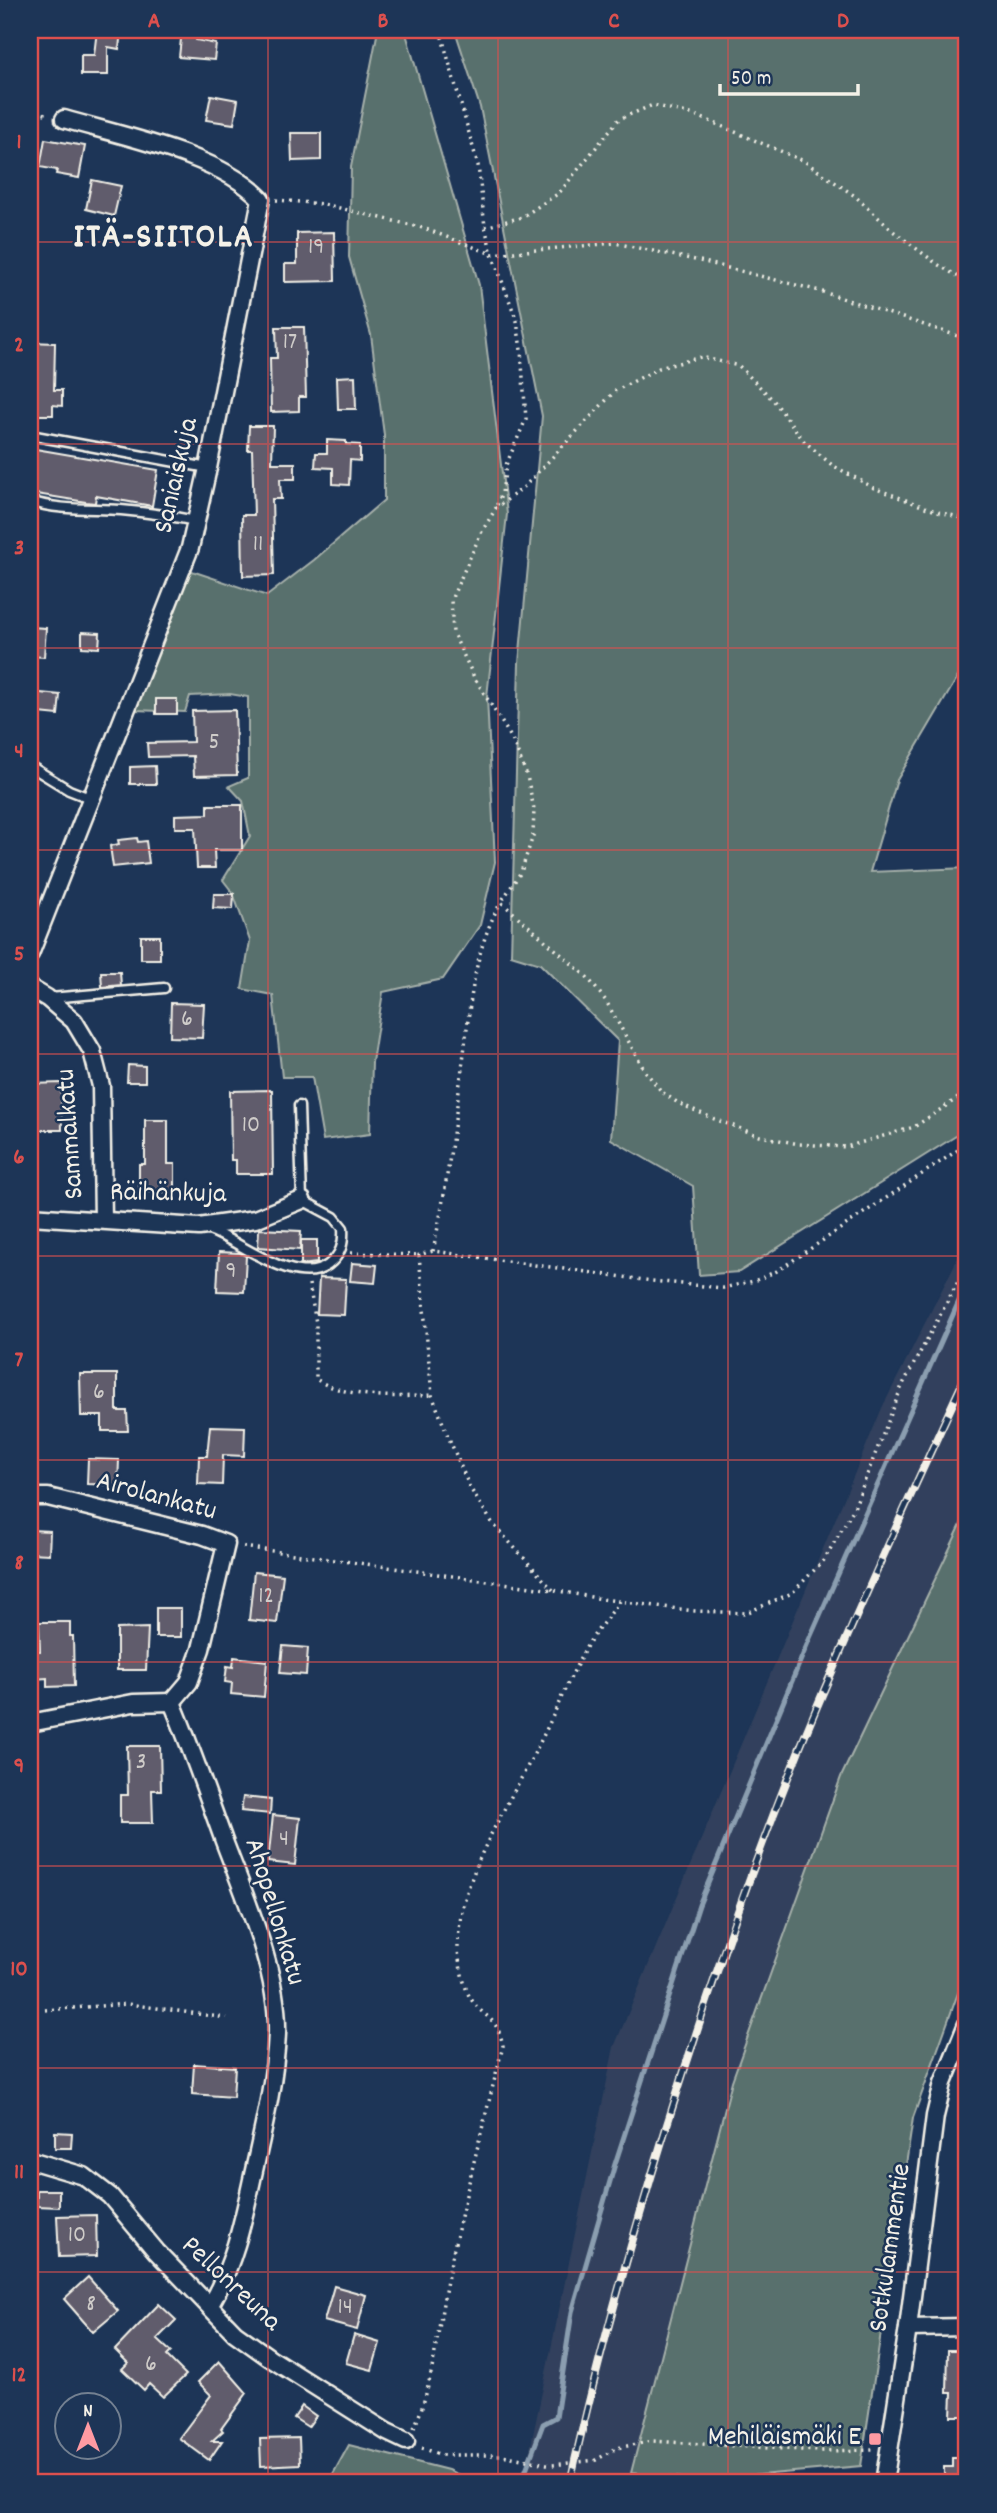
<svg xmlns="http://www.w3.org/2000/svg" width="997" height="2513" viewBox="0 0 997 2513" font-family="Dekko,sans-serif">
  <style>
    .built { fill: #31415d }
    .green { fill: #58706d; stroke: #a6b0aa; stroke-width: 2 }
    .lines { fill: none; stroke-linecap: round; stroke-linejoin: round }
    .stream { stroke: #8b9eb0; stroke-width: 5 }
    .building { fill: #605c6c; stroke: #f4f1e8; stroke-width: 2 }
    .lane-casing { stroke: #f4f1e8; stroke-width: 13 }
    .street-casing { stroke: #f4f1e8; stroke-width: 21 }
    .path { stroke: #f4f1e8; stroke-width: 3.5; stroke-dasharray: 2 5; stroke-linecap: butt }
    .lane { stroke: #1d3557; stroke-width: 8 }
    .street { stroke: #1d3557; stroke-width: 16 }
    .rail-casing { stroke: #f4f1e8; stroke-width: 8 }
    .rail { stroke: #1d3557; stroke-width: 5; stroke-dasharray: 16; stroke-linecap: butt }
    .grid { fill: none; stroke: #dc504e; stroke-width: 2; stroke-opacity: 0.55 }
    .poi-dot { fill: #ff9aa2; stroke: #1d3557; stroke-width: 2.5 }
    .labels { text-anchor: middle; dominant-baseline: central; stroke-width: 5; stroke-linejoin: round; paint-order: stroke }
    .number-label { font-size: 24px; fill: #cfccc9 }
    .street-label { font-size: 28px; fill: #f4f1e8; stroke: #1d3557 }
    .poi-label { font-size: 28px; fill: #f4f1e8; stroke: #1d3557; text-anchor: end }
    .district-label { font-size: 35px; font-weight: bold; letter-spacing: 2px; fill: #f4f1e8; stroke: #1d3557 }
    .neatline { fill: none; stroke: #dc504e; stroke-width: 2.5 }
    .grid-label { font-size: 23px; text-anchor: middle; font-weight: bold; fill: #dc504e }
  </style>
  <rect width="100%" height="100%" fill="#1d3557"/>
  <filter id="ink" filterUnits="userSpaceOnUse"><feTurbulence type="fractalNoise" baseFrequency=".0143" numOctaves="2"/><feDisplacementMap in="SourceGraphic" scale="14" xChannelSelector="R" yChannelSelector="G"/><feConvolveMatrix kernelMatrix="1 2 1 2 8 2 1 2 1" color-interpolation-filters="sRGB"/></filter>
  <g filter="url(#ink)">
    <polygon class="built" points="967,1240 967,1512 841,1777 629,2483 523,2483 614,2047 882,1408"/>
    <g class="green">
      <polygon points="378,30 405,30 479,285 507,514 487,697 495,862 480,925 443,979 383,992 372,1062 370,1134 323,1140 312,1077 282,1077 273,995 242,989 250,941 233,893 223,880 250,836 243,801 229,786 248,778 248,697 230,694 190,696 185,712 136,710 189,570 267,596 314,560 384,500 384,435 371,335 349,257 351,167"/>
      <polygon points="455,30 967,30 967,671 959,675 897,780 870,872 967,868 967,1129 739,1272 699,1275 693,1186 611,1139 618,1041 540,964 511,955 519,663 542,416 480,107"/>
      <polygon points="967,1512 967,1968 913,2118 861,2466 704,2480 631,2473 732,2081 841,1777"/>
      <polygon points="349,2445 448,2470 476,2483 328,2483"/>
    </g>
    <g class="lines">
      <polyline class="stream" points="521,2483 543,2424 556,2417 572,2312 615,2164 699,1905 809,1640 967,1283"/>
    </g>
    <g class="building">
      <polygon points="97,30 121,30 119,49 108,47 108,75 81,75 81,55 94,55"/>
      <polygon points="182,30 197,30 196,40 216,44 214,60 179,57"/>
      <polygon points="211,95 238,100 234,124 206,120"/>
      <polygon points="291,133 321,133 321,160 292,161"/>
      <polygon points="45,139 85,146 79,178 56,174 57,170 40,167"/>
      <polygon points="92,180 121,186 114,216 86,209"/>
      <polygon points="334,232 335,281 285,282 285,264 297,264 297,233"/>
      <polygon points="276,327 304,327 306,397 299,397 299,411 271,412 270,358 277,358"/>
      <polygon points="30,342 55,343 54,390 62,390 62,406 53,405 53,415 30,415"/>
      <polygon points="355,376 356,409 338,409 337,377"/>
      <polygon points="249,426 273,426 272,463 295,463 295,479 280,479 281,499 272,499 274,575 243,576 242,515 254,515 252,450 248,450"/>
      <polygon points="327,440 346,441 346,444 360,445 360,461 350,460 349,485 333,484 333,468 315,467 316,453 327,453"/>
      <polygon points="30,448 158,470 152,506 96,496 95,503 86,502 30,493 33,475 30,475"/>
      <polygon points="30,627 46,628 44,657 30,656"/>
      <polygon points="82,632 100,633 99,648 82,647"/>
      <polygon points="30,692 60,695 58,715 30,712"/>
      <rect x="156" y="699" width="21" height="15"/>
      <polygon points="235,710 237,775 194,776 193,756 148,757 147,743 193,742 192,711"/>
      <polygon points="155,766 156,784 130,784 130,767"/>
      <polygon points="208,805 242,805 242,850 214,850 215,868 197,868 195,828 175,828 175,815 208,814"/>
      <polygon points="137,838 138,842 146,841 149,863 113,867 110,846 119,844 118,840"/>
      <polygon points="214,894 234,894 233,909 213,908"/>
      <rect x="141" y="936" width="19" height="23"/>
      <polygon points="101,972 120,972 121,985 102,987"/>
      <polygon points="171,1003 204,1004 202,1038 170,1037"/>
      <polygon points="128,1065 145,1066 145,1082 127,1082"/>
      <polygon points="61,1083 62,1130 32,1130 32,1084"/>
      <polygon points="272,1090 273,1174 236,1174 236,1160 231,1160 230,1091"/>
      <polygon points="145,1120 168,1120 168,1164 175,1164 175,1192 139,1192 139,1164 145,1164"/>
      <polygon points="259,1229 301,1231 300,1250 258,1247"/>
      <polygon points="301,1240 317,1240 317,1263 301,1265"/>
      <polygon points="219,1252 240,1253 246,1256 244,1292 217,1291"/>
      <polygon points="352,1263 377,1265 375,1283 350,1281"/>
      <polygon points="319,1278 346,1279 344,1315 317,1314"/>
      <polygon points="80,1374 117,1374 117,1411 127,1411 128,1431 102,1431 102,1416 81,1416"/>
      <polygon points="210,1426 245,1427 244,1456 223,1455 222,1485 198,1484 199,1456 207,1456"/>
      <polygon points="88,1459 119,1460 118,1485 87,1484"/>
      <polygon points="30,1530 50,1531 49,1554 30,1553"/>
      <polygon points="254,1572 283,1575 277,1623 249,1620"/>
      <rect x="156" y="1608" width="25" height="29"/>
      <polygon points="39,1622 70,1622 70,1636 73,1636 74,1686 47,1687 47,1678 34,1679 34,1651 40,1651"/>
      <polygon points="148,1628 146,1670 117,1670 117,1629"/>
      <polygon points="283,1646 308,1648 306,1675 280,1673"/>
      <polygon points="234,1657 267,1661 264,1697 231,1694 232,1683 225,1682 227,1666 233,1667"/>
      <polygon points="127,1746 160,1746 161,1790 152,1790 153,1823 120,1823 120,1795 128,1795"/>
      <polygon points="243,1797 271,1800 270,1814 241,1811"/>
      <polygon points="273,1815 300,1818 295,1865 268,1862"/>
      <polygon points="194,2064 235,2067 233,2097 192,2094"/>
      <polygon points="55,2132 72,2133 71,2148 55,2148"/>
      <polygon points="37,2190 59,2190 59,2207 37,2206"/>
      <polygon points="96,2215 97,2256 59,2257 57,2216"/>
      <polygon points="88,2277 118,2311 93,2332 64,2299"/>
      <polygon points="334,2286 366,2295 357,2330 324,2321"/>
      <polygon points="159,2304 176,2320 157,2339 171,2352 167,2356 186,2375 163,2397 149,2384 144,2390 122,2369 128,2363 115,2350"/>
      <polygon points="354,2335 380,2343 372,2370 346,2363"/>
      <polygon points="948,2350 967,2350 967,2416 951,2416 952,2393 947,2393"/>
      <polygon points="219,2361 247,2393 221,2429 223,2431 212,2441 222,2441 209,2460 179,2438 211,2395 198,2382"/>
      <polygon points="302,2406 316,2416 308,2427 294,2418"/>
      <polygon points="299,2438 300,2464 261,2466 260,2439"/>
      <polygon points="952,2458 967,2458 967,2483 944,2483 944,2467 952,2467"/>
    </g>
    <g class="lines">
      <defs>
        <g id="lane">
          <polyline points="30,435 208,468"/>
          <path d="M30,501C59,511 90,508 121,510C146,512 171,516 196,521"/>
          <polyline points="30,766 69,790 92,799"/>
          <polyline points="50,998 164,988"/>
          <path d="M209,1230C240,1241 296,1289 328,1265C341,1255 344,1244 343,1228L334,1217L302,1200L299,1106"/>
        </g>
        <g id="street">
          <path d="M30,954L190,548L208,468L261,199C220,155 122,136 64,119"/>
          <polyline points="30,988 47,998 74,1021 92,1051 101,1086 103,1220"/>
          <polyline points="30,1216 199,1227 255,1219 302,1200"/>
          <polyline points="30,1497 48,1497 202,1535 226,1544 201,1649 189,1682 172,1702"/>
          <path d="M172,1702C191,1747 207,1794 224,1841C245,1897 279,1973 277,2034C275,2081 263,2130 253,2175C243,2221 234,2265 210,2305"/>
          <polyline points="30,1723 133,1703 172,1702"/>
          <polyline points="30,2160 84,2176 110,2196 156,2251 235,2333 270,2358 387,2432 406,2441"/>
          <polyline points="908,2328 967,2327"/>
          <polyline points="884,2483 908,2328 935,2116 943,2083 967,2024"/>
        </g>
      </defs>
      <use href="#lane" class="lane-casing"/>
      <use href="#street" class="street-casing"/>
      <g class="path">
        <polyline points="440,30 478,165 485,227 492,254 517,321 521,350 526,419 506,465 502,493 496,507"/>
        <polyline points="30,110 49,115"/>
        <polyline points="276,200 323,204 423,228 492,254 615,243 700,261 820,291 967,339"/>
        <polyline points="485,227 522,217 559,193 619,119 653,105 695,115 804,161 855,196 893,231 937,264 967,282"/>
        <polyline points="967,519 938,512 874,488 832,465 804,441 774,401 739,366 701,357 659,368 615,391 524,487 496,508 481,533 451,600 453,633 474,677 512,739 527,776 534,809 533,836 521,872 501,902 587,977 606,1001 645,1071 662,1092 678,1103 712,1118 760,1136 799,1144 846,1147 914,1127 967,1092"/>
        <path d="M433,1251C447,1188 454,1125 463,1061C470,1007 473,951 501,902"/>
        <polyline points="351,1253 419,1255"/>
        <path d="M309,1284L316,1323V1379C343,1398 399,1398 432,1395"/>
        <polyline points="243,1547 553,1590 602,1599 695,1611 746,1613 792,1593 824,1560 854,1508 902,1386 967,1265"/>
        <polyline points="553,1590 493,1524 470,1488 448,1436 432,1395 419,1255 433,1251 652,1281 723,1288 754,1281 777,1271 967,1144"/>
        <polyline points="45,2010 128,2004 226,2018"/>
        <path d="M414,2428C435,2381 438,2322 449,2271C465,2195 484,2121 503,2046C497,2015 485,2020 471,1999C464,1989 458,1959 458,1947C458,1878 506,1810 536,1750C553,1718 566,1685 583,1653C592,1635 608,1618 620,1601"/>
        <polyline points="422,2448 442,2455 502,2455 552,2465 596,2460 617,2448 652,2441 819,2451 873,2450"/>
      </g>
      <use href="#lane" class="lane"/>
      <use href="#street" class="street"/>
      <defs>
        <path id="rail" d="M570,2483C596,2364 630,2245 666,2128C710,1987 758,1846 816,1709C864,1596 915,1485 967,1373"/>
      </defs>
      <use href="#rail" class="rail-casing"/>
      <use href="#rail" class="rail"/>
    </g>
  </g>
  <path class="grid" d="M268,30V2483M498,30V2483M728,30V2483M30,242H967M30,444H967M30,648H967M30,850H967M30,1054H967M30,1256H967M30,1460H967M30,1662H967M30,1866H967M30,2068H967M30,2272H967"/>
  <rect class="poi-dot" x="868" y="2432" width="14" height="14" rx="3.5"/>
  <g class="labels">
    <g class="number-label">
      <text x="316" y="248">19</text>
      <text x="290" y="343">17</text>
      <text x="258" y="545">11</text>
      <text x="214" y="743">5</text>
      <text x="187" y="1020">6</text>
      <text x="251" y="1126">10</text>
      <text x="231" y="1272">9</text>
      <text x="99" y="1393">6</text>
      <text x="266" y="1597">12</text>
      <text x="141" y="1763">3</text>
      <text x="284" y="1840">4</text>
      <text x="77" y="2236">10</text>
      <text x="91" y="2305">8</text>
      <text x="345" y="2308">14</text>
      <text x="151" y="2365">6</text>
    </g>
    <g class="street-label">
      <text transform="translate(178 476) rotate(-77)">Saniaiskuja</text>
      <text transform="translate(72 1134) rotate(-94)">Sammalkatu</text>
      <text transform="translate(168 1195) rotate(1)">Räihänkuja</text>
      <text transform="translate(156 1498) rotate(15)">Airolankatu</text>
      <text transform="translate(273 1912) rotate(73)">Ahopellonkatu</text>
      <text transform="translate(892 2248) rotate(-82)">Sotkulammentie</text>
      <text transform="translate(230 2285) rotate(43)">Pellonreuna</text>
    </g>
    <g class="poi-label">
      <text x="861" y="2439">Mehiläismäki E</text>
    </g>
    <g class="district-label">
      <text x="164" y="239">ITÄ-SIITOLA</text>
    </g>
  </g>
  <rect width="997" height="2513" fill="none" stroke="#1d3557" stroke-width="77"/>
  <g transform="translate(88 2426)"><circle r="33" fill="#1d3557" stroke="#738091" stroke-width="2"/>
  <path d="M0-5L12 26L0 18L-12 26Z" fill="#ff9aa2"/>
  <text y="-10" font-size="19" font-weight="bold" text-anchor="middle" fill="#f4f1e8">N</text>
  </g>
  <path d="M720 84v10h138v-10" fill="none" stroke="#f4f1e8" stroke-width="3.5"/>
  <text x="731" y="84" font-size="21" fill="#f4f1e8" stroke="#1d3557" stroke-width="5" paint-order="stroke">50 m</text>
  <rect x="38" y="38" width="920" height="2436" class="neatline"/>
  <g class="grid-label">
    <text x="154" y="27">A</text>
    <text x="383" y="27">B</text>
    <text x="614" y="27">C</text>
    <text x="843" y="27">D</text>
    <text x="19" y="148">1</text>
    <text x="19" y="351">2</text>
    <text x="19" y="554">3</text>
    <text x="19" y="757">4</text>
    <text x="19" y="960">5</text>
    <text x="19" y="1163">6</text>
    <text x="19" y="1366">7</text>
    <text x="19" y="1569">8</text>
    <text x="19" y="1772">9</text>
    <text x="19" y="1975">10</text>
    <text x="19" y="2178">11</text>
    <text x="19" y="2381">12</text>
  </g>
</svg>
